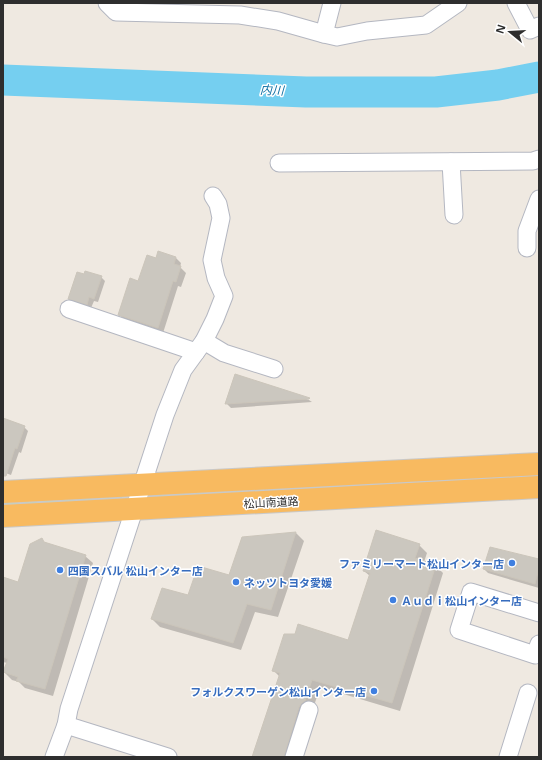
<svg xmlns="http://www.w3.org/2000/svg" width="542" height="760" viewBox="0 0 542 760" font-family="'Open Sans','Noto Sans JP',sans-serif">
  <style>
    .green { fill: #b6e59e }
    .shadow { fill: #0003 }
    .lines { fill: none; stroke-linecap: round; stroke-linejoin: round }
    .river { stroke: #75cff0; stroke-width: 31 }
    .building { fill: #cbc7bf; stroke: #cbc5ba }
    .minor-casing { stroke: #b4b7c1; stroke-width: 19 }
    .trunk-casing { stroke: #c9c9c9; stroke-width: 24 }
    .minor { stroke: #fff; stroke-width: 17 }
    .trunk { stroke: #f8ba60; stroke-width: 22 }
    .shop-dot { fill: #3f7fe0; stroke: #fff; stroke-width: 1.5 }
    .labels { text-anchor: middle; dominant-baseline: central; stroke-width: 3; stroke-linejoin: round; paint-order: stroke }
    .street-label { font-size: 11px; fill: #2e2e2e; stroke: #fff }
    .shop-label { font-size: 11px; font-weight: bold; fill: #366cbe; stroke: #fff; text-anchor: start }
    .water-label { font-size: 12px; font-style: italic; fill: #0d6fa3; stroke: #fff }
  </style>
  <rect width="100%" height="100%" fill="#efe9e1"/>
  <g class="green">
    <polygon points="539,472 539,478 154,499 153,497 154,493"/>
    <polygon points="86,497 98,499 122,497 122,500 3,507 3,501"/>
  </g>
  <g class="shadow">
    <polygon points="176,258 181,263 180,267 186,273 181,287 178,286 163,333 125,320 120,315 139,282 157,259"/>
    <polygon points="101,277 105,281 98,302 94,301 91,308 74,303 70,299"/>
    <polygon points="236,375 309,400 312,402 231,408 227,404"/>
    <polygon points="3,420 24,427 28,431 21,453 19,452 11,475 3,472"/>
    <polygon points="296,533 304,541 278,617 255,612 241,650 160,627 152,619 188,596 230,576 242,538"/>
    <polygon points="46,544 85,556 93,563 53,696 25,688 19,682 12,680 4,672 7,663 3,662 3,578 19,583"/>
    <polygon points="419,545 427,553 424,562 435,565 443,573 400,711 320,687 313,709 294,757 254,757 280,677 273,670 348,642 370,576 364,571"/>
    <polygon points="539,560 539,588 488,573 484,569"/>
  </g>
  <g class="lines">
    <polyline class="river" points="3,80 306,92 436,92 498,85 539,77"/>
  </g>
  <g class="building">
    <polygon points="158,251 176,257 174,264 181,266 176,282 173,281 158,328 118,315 130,278 138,281 147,255 156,258"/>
    <polygon points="85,271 102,276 94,299 89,297 87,305 68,299 77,272 84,274"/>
    <polygon points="235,374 310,398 309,399 225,404"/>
    <polygon points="3,418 25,426 17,449 15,448 6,476 3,476"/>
    <polygon points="376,530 420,544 415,558 436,565 392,703 312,680 305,701 302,703 299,707 284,757 252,757 280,673 272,671 284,634 295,634 298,624 348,640 370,573 363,571"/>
    <polygon points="296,532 271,610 247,604 233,643 151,619 162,588 188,595 198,566 229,575 242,537"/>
    <polygon points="42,538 44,542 86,555 45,689 16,681 18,677 3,672 8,659 3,657 3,577 18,582 30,544"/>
    <polygon points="490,547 539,559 539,568 535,584 483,569"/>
  </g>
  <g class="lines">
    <defs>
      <g id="minor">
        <polyline points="107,3 116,12 240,15 278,21 324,34 337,37 367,31 426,25 458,3"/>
        <polyline points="516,3 530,30 539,26"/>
        <polyline points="324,34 332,3"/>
        <polyline points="451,162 454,215"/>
        <polyline points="279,163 533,161 539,159"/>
        <polyline points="527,248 527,231 539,199"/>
        <polyline points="69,309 196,352"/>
        <polyline points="204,341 224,353 274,369"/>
        <polyline points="539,613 471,592 459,630 535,655 539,644"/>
        <polyline points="54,757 66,725"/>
        <polyline points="168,757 66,725 69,709 165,415 183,370 204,341 215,319 224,296 216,278 212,260 221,218 218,204 213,196"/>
        <polyline points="294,757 309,710"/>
        <polyline points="508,757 528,693"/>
      </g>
      <g id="trunk">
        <polyline points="3,492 539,464"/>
        <polyline points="3,516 539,487"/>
      </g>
    </defs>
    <use href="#minor" class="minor-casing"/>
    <use href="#trunk" class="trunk-casing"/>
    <use href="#minor" class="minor"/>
    <use href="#trunk" class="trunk"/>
  </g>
  <g class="shop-dot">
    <circle cx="512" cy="563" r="4"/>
    <circle cx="60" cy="570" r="4"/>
    <circle cx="236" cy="582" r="4"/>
    <circle cx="393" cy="600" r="4"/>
    <circle cx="374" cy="691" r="4"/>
  </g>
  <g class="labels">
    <g class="street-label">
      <text transform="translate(271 502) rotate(-3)">松山南道路</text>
    </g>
    <g class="shop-label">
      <text x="504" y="563" text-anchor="end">ファミリーマート松山インター店</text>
      <text x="68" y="570">四国スバル 松山インター店</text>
      <text x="244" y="582">ネッツトヨタ愛媛</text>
      <text x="401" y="600">Ａｕｄｉ松山インター店</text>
      <text x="366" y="691" text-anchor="end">フォルクスワーゲン松山インター店</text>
    </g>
    <g class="water-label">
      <text transform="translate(272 90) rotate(2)">内川</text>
    </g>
  </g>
  <rect width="542" height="760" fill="none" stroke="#2e2e2e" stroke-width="8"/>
  <g transform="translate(510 32) rotate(288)" stroke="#ffffff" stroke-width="3" paint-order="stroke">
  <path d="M0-3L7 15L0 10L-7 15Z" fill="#2e2e2e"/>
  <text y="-6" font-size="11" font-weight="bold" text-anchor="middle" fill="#2e2e2e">N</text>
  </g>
</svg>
